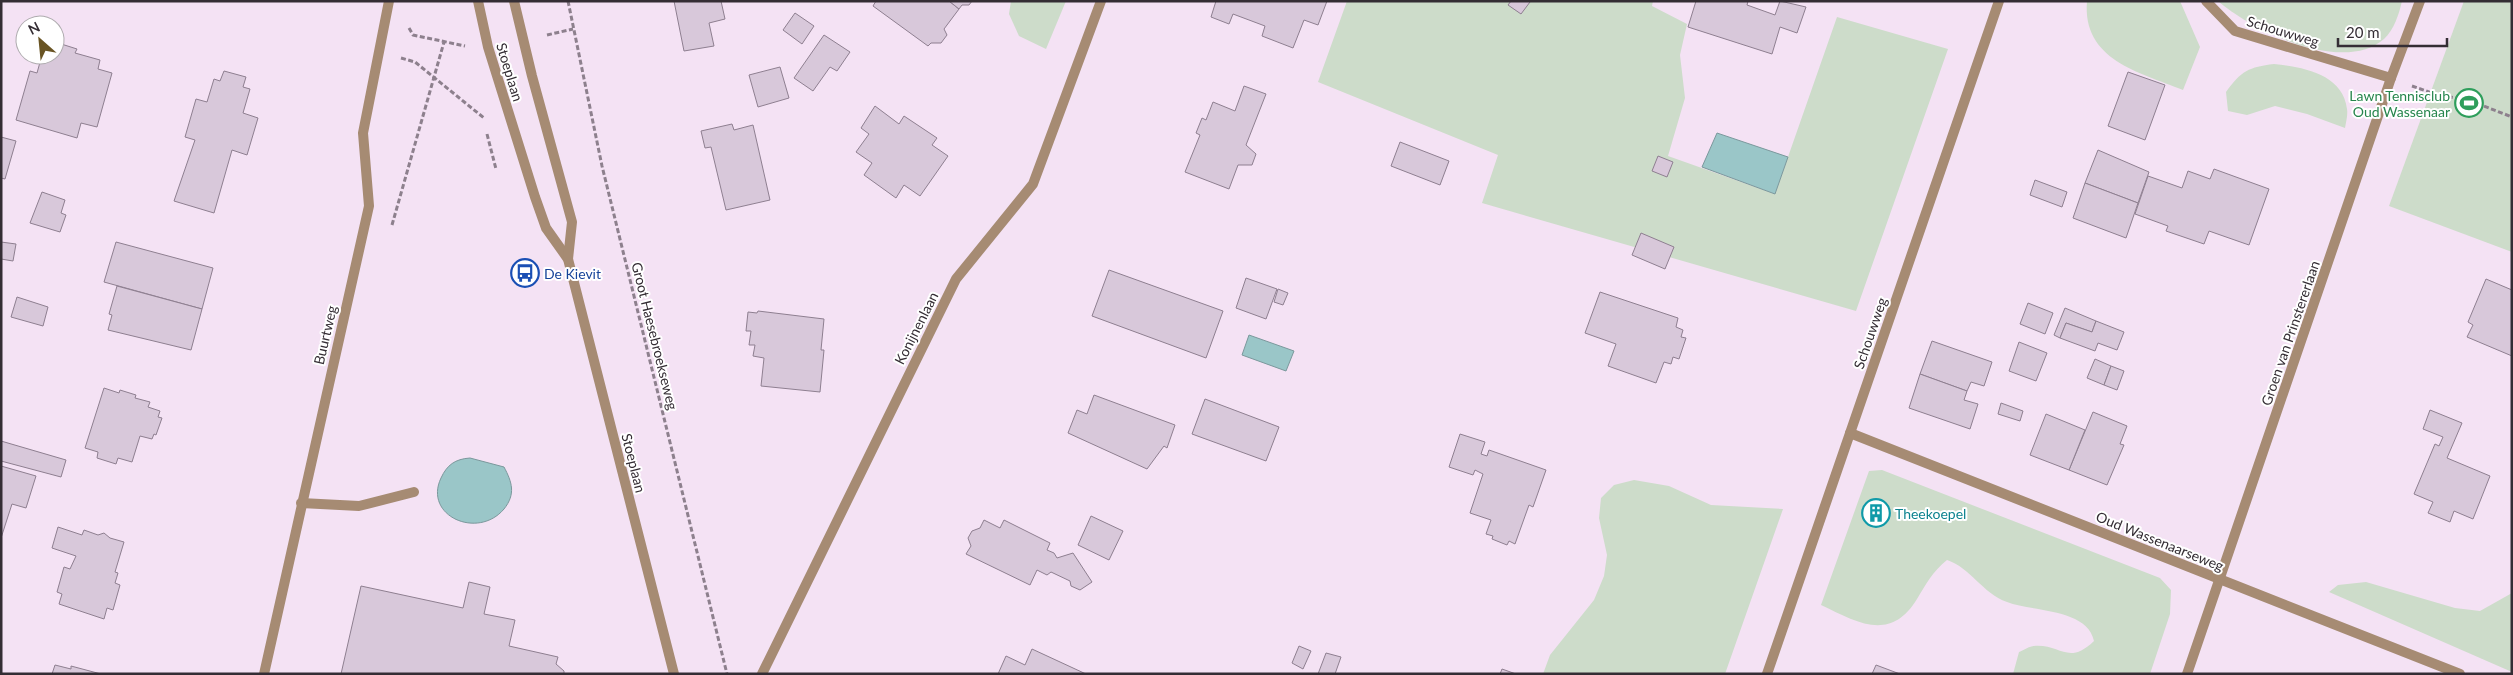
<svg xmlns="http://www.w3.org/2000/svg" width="2513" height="675" viewBox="0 0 2513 675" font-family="Lato,sans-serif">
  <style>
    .green { fill: #cddcca }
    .water { fill: #9ac6c8; stroke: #7b989c }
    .building { fill: #d8c8da; stroke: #8e7f90 }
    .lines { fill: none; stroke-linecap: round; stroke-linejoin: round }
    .path { stroke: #8d808d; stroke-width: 3; stroke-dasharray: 5 2.5; stroke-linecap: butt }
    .service { stroke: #a68b73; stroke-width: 10 }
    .minor { stroke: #a68b73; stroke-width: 10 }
    .tertiary { stroke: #a68b73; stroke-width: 10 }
    .labels { text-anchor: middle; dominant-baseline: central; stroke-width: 4; stroke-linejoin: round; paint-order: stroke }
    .street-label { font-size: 14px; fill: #342d34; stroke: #fff }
    .leisure-label { font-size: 14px; fill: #27864d; stroke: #fff; text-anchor: end }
    .transit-label { font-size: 14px; fill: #164399; stroke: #fff; text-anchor: start }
    .culture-label { font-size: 14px; fill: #0d838f; stroke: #fff; text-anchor: start }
  </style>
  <rect width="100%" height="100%" fill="#f4e2f4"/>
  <g class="green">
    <polygon points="1011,1 1066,1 1046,49 1019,36 1009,14"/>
    <polygon points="1347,1 1653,1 1652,6 1687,24 1680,55 1685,98 1668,156 1775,194 1837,17 1948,49 1856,311 1482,203 1498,155 1318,82"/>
    <path d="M2087,1H2180L2200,47L2183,90C2139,72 2082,60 2087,1Z"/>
    <path d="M2218,1H2402C2399,14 2394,30 2384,39C2343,75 2251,30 2218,1Z"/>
    <polygon points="2464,1 2512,1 2512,252 2389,206"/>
    <path d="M2274,64C2303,67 2343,74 2347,109C2348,115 2346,122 2345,128L2307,114L2275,106L2247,115L2228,111L2226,92C2241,71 2249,67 2274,64Z"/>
    <path d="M1882,470L2160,578L2171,590L2170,614L2150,674H2013L2019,652C2024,650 2030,646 2034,646C2061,644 2068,666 2094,641C2087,608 2032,612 2007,602C1982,593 1971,568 1947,560C1933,571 1926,584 1917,599C1890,643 1857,622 1821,605L1869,471Z"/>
    <polygon points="1634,480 1669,486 1711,505 1783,509 1725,674 1543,674 1550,655 1594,600 1604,576 1607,555 1599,518 1601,498 1614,485"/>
    <polygon points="2366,582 2455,608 2480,611 2512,593 2512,672 2329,592 2338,585"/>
  </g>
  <g class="water">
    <polygon points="1717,133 1788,157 1775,194 1702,167"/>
    <polygon points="1249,335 1294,351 1286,371 1242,355"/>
    <path d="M470,458L504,467C512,482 516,494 504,509C478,540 423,516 441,478C447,465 455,459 470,458Z"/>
  </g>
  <g class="building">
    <polygon points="674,1 721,1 725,19 709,23 714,46 684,51"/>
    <polygon points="876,1 949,1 959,9 944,29 947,35 941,43 931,43 928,46 873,6"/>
    <polygon points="949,1 972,1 969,5 962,5 959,9"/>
    <polygon points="1327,1 1318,25 1304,20 1293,48 1262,36 1265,26 1233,14 1229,24 1211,17 1216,1"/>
    <polygon points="1511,1 1530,1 1530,2 1521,14 1508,5"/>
    <polygon points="1696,1 1748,1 1747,5 1775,15 1780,1 1806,7 1797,33 1780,27 1772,54 1688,27"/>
    <polygon points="795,13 814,26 802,44 783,30"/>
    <polygon points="824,35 850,52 837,71 830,67 813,91 794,78"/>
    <polygon points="55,42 77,49 75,53 100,60 98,69 112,73 97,127 81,123 77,138 16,120 30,71 37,73 42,55 55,55"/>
    <polygon points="780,67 789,98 758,107 749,75"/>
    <polygon points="224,71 246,77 243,87 250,89 243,113 258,118 247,155 232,150 214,213 174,201 195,140 185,137 196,99 207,102 214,79 220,81"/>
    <polygon points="2128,72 2165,85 2145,140 2108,126"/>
    <polygon points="1244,86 1266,94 1246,145 1256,154 1252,165 1238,165 1229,189 1185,172 1200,135 1196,133 1202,118 1206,120 1213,102 1235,111"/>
    <polygon points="875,106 899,124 904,116 937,138 932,145 948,156 920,196 904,185 896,198 864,175 872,163 856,152 869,134 861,128"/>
    <polygon points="732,124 734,130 753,125 770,200 726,210 711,147 705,148 701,131"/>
    <polygon points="1,137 16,141 5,179 1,178"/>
    <polygon points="1400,142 1449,161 1440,185 1391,166"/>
    <polygon points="2098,150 2149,172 2138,203 2085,183"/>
    <polygon points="1658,156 1673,162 1667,177 1652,171"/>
    <polygon points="2214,169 2269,189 2249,245 2209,231 2204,244 2166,231 2168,226 2135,214 2148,176 2182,188 2188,171 2210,179"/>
    <polygon points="2035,180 2067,192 2062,207 2030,195"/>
    <polygon points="2085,183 2138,203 2126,238 2073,218"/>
    <polygon points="42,192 65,200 61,213 66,215 60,232 30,223"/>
    <polygon points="1641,233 1674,247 1665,269 1632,255"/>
    <polygon points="1,242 16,244 13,261 1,259"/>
    <polygon points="116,242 213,268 202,309 104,282"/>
    <polygon points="1109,270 1223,311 1206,358 1092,316"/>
    <polygon points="1246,278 1277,289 1266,319 1236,308"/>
    <polygon points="2486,279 2512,290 2512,356 2467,337 2473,325 2468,322"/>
    <polygon points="117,286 202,309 191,350 108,330 112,315 109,314"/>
    <polygon points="1278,289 1288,293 1283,305 1274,302"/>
    <polygon points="1600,292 1678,318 1676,327 1683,330 1681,337 1686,338 1679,359 1673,357 1671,364 1664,362 1656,383 1608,366 1616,344 1585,333"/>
    <polygon points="17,297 48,307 43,326 11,317"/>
    <polygon points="2028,303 2053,313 2045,334 2020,324"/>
    <polygon points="2065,308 2096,321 2092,332 2066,323 2060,338 2054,335"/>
    <polygon points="758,311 824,319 821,350 824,350 820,392 761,386 764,358 753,356 755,345 749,345 751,331 746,331 748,312 757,313"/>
    <polygon points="2096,321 2124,332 2117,350 2098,343 2095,351 2060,338 2066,323 2092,332"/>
    <polygon points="1932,341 1992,362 1984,386 1971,382 1967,391 1920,374"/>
    <polygon points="2019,342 2047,353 2036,381 2009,371"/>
    <polygon points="2095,359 2111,366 2104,385 2087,378"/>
    <polygon points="2111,366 2124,371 2117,390 2104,385"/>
    <polygon points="1920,374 1967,391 1964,400 1978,404 1970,429 1909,408"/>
    <polygon points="104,388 119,393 120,390 136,395 135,398 150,402 148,407 160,411 158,417 162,418 156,435 154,434 152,439 140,436 132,462 118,458 116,464 97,458 98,452 85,448"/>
    <polygon points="1094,395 1175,425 1167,448 1164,446 1147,469 1068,433 1077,410 1087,414"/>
    <polygon points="1205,399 1279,427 1266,461 1192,434"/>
    <polygon points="2001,403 2023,411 2020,421 1998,414"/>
    <polygon points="2430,410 2462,423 2447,458 2490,476 2473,519 2454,511 2450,522 2428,513 2433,502 2414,494 2435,444 2439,446 2443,437 2423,429"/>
    <polygon points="2093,412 2127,426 2120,444 2124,445 2107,485 2069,470"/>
    <polygon points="2046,414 2085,430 2069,470 2030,455"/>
    <polygon points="1460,434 1485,442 1481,454 1487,456 1489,450 1546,470 1533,507 1529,505 1515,544 1509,541 1507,545 1492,539 1493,536 1486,534 1491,520 1470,513 1483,474 1475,470 1473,475 1449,467"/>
    <polygon points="1,441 66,460 61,477 1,461"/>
    <polygon points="1,466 36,476 26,508 12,504 1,538"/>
    <circle cx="1876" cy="516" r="9"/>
    <polygon points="1091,516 1123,531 1109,560 1078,545"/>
    <polygon points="984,520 1000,528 1004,520 1050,543 1047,550 1054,553 1057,558 1073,553 1092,582 1080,590 1071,586 1070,581 1051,572 1047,575 1037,570 1030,585 966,554 971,546 968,538 972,531 980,528"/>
    <polygon points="58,527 82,535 84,530 98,535 104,533 110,538 124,542 115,572 118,573 115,583 120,585 113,610 107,608 104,619 59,604 62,594 57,592 64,567 70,569 76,556 52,548"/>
    <polygon points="469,582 490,587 484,614 515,620 509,646 558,657 556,664 564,671 564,674 341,674 361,586 463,608"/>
    <polygon points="1299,646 1311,651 1303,669 1292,663"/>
    <polygon points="1032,649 1086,674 998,674 1006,656 1025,665"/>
    <polygon points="1326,653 1341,657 1335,674 1318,674"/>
    <polygon points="55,665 71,669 71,666 101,674 52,674"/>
    <polygon points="1876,665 1900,674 1872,674"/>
    <polygon points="1502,669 1516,674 1500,674"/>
  </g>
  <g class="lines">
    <g class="path">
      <polyline points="568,1 602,166 727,674"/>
      <polyline points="409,28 413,35 465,46"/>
      <polyline points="547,35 573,29"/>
      <polyline points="401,58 415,62 484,118"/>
      <polyline points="2412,86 2435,94 2471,101 2512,117"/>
      <polyline points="487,134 496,169"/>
      <polyline points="392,225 444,42"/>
    </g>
    <polyline class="service" points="301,503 359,506 414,492"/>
    <g class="minor">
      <polyline points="2206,1 2235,31 2391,78"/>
      <polyline points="1850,433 2460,674"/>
      <polyline points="264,674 369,206 363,133 389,1"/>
      <polyline points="762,674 956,279 1033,184 1101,1"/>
      <polyline points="1767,674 1999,1"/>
      <polyline points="2187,674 2391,78 2420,1"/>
    </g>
    <g class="tertiary">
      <polyline points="478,1 488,47 535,197 546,228 568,259 674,674"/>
      <polyline points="514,1 532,76 572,222 568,259"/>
    </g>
  </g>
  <defs>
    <symbol id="stadium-ring" viewBox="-11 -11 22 22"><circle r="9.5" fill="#fff" stroke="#2e9e5b" stroke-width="1.5"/><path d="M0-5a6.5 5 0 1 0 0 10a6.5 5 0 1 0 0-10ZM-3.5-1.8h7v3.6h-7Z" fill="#2e9e5b"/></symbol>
    <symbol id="bus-ring" viewBox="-11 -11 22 22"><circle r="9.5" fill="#fff" stroke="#1a4fb4" stroke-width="1.5"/><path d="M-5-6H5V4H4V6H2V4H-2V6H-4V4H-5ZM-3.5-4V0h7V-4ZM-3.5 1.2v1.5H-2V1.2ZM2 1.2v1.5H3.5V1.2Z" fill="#1a4fb4"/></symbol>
    <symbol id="building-ring" viewBox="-11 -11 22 22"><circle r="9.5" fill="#fff" stroke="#0f9aa8" stroke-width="1.5"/><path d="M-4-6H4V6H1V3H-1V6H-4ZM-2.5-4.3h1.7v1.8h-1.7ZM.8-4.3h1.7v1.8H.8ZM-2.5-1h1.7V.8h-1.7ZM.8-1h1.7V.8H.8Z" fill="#0f9aa8"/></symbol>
  </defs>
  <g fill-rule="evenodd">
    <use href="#stadium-ring" x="2453" y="87" width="32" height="32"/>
    <use href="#bus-ring" x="509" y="257" width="32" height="32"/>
    <use href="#building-ring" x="1860" y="497" width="32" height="32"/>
  </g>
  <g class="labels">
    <g class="street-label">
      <text transform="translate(2283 31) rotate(17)">Schouwweg</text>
      <text transform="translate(510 72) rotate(73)">Stoeplaan</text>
      <text transform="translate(916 328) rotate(-63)">Konijnenlaan</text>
      <text transform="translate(1870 333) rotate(-71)">Schouwweg</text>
      <text transform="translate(2290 333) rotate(-71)">Groen van Prinstererlaan</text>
      <text transform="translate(325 335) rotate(-77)">Buurtweg</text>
      <text transform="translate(655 336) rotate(76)">Groot Haesebroekseweg</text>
      <text transform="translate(634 463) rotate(76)">Stoeplaan</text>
      <text transform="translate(2160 541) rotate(22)">Oud Wassenaarseweg</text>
    </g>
    <g class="leisure-label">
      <text x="2450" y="95">Lawn Tennisclub<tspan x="2450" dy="16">Oud Wassenaar</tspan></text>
    </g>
    <g class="transit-label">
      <text x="544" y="273">De Kievit</text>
    </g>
    <g class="culture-label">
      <text x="1895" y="513">Theekoepel</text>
    </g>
  </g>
  <rect width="2513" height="675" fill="none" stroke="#342d34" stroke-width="5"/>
  <g transform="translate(40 40) rotate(333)"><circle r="24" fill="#ffffff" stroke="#aeabae"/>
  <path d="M0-4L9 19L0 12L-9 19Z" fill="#695423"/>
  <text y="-8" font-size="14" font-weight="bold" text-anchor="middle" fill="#342d34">N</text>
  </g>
  <path d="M2338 38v8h109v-8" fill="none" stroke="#342d34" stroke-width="2.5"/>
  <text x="2346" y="38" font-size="15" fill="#342d34" stroke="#ffffff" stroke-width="4" paint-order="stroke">20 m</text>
</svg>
